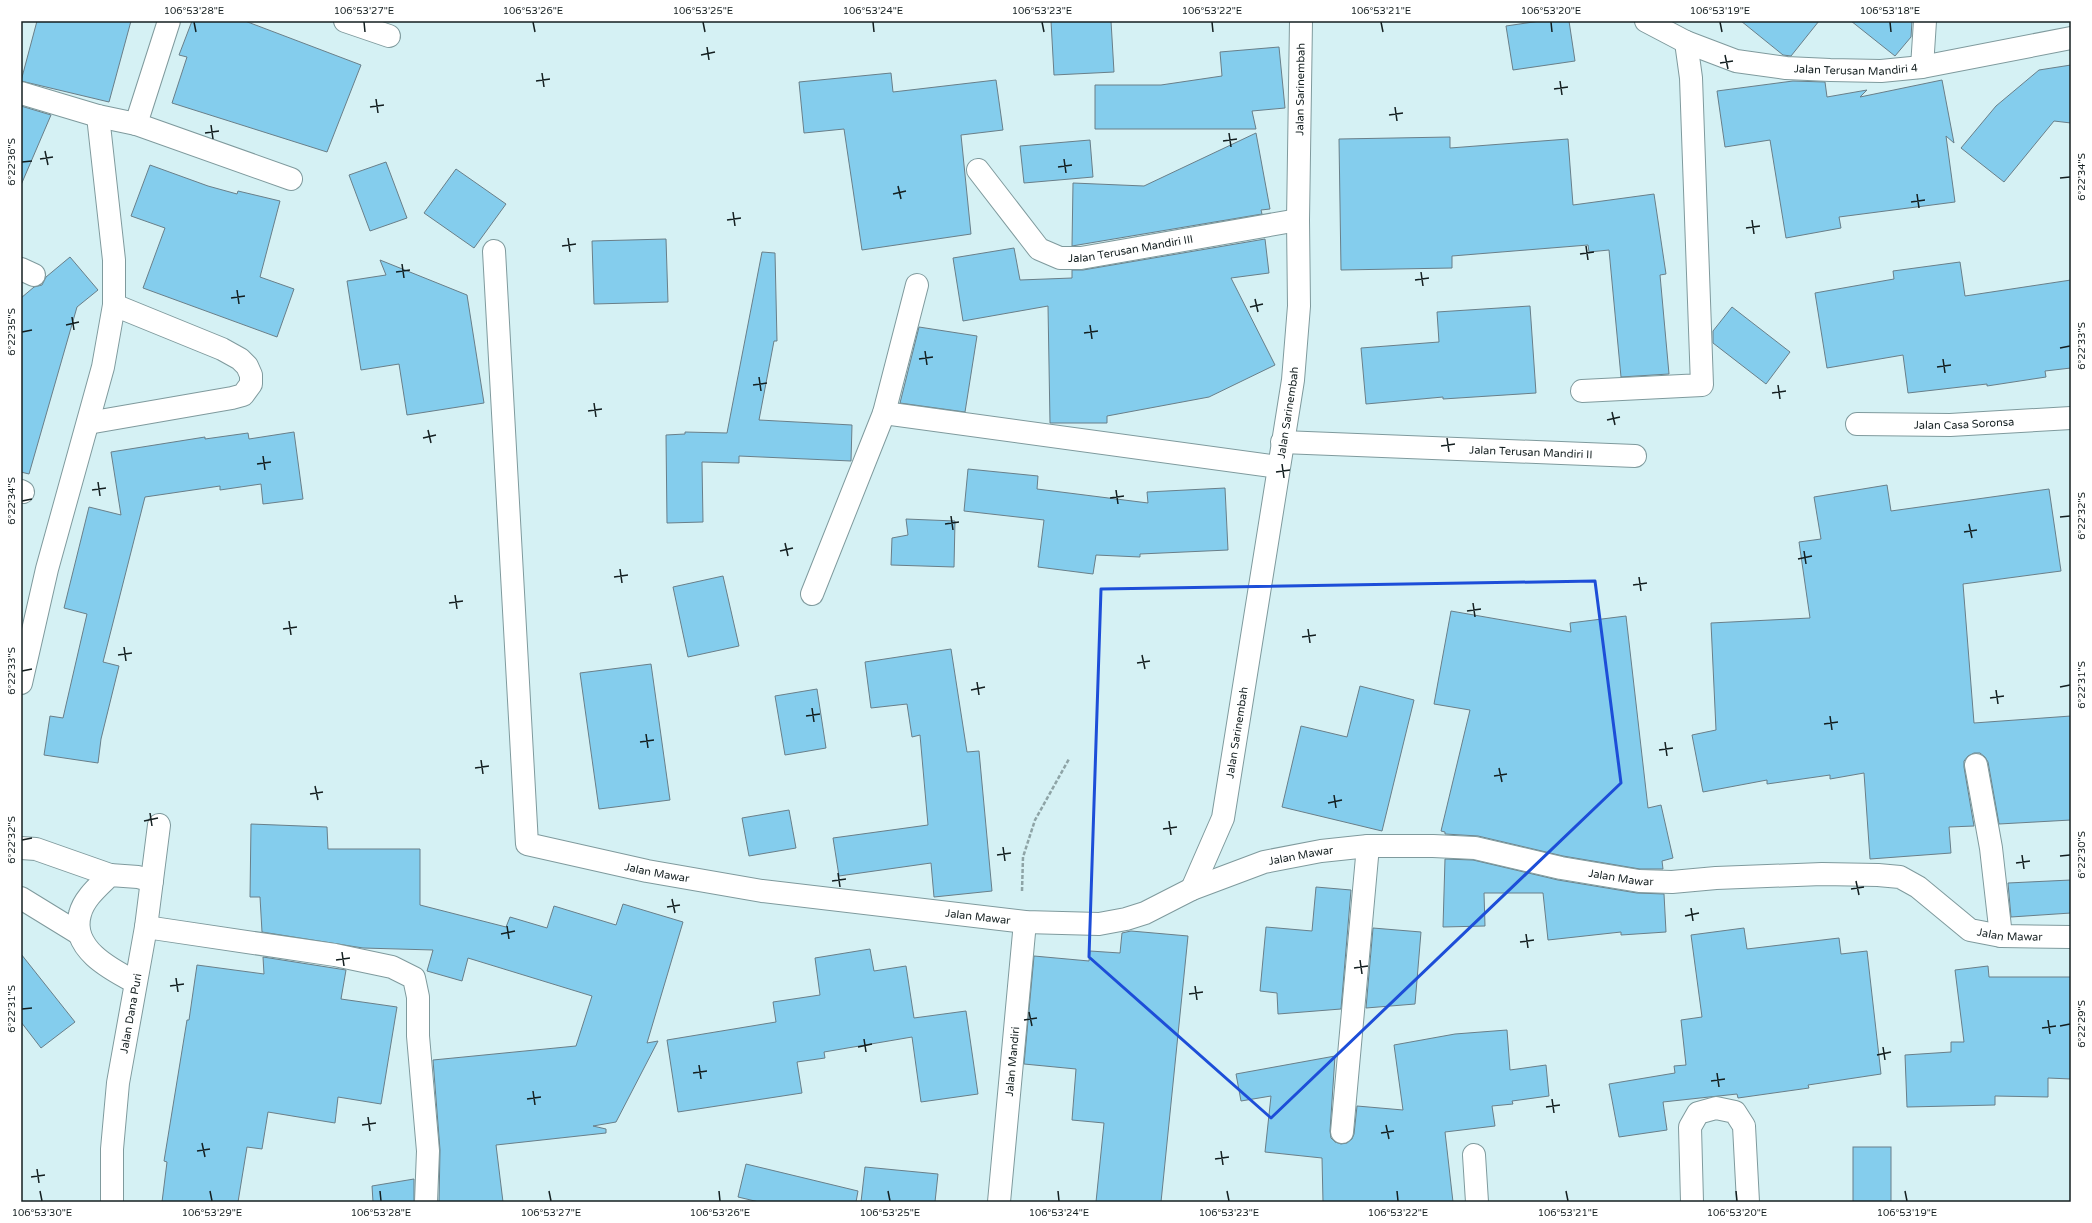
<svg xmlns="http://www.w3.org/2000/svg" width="2092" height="1223" viewBox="0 0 2092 1223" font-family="'Varela Round',sans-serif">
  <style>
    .building { fill: #84cded; stroke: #697f89 }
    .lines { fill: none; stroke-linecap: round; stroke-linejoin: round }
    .minor-casing { stroke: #7f9a9d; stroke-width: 24 }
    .path { stroke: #8ea4a6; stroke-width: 2.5; stroke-dasharray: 4 2; stroke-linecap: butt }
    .minor { stroke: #fff; stroke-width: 22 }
    .marked { fill: none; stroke: #1d4ed8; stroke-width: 3; stroke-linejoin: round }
    .ticks { fill: none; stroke: #141f20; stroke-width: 1.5 }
    .labels { text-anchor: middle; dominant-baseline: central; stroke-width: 3; stroke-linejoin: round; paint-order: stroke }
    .street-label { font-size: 11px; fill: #141f20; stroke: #fff }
    .neatline { fill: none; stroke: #141f20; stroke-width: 1.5 }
    .ticks-label { font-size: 10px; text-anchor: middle; fill: #141f20 }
  </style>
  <rect width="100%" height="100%" fill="#d5f1f4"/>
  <g class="building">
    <polygon points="37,21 131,21 109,102 21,81"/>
    <polygon points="192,21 245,21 361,65 327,152 172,103 187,57 179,55"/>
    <polygon points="1051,21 1111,21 1114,72 1054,75"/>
    <polygon points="1540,21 1569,21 1575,61 1513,70 1506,26"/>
    <polygon points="1741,21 1819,21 1791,56 1783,55"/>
    <polygon points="1851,21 1912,21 1911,37 1895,56"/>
    <polygon points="1279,47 1285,108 1252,111 1256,129 1095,129 1095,85 1161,85 1222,76 1220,52"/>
    <polygon points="2071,65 2071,123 2054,121 2004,182 1961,148 1996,106 2039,70"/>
    <polygon points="891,73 893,92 996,80 1003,130 961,135 971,234 862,250 844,129 804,133 799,82"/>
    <polygon points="1942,80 1954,143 1946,136 1955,202 1839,217 1841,228 1786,238 1770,140 1725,147 1717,91 1793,81 1825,82 1827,97 1867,90 1860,97"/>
    <polygon points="21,106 51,115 21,185"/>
    <polygon points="1256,133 1270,209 1261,210 1262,214 1072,246 1073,183 1144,186"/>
    <polygon points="1450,137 1450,148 1568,139 1573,205 1654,194 1666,274 1660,275 1669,374 1621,377 1609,250 1589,252 1588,245 1452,256 1452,268 1341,270 1339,139"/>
    <polygon points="1090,140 1093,177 1024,183 1020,146"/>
    <polygon points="386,162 407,218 370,231 349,175"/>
    <polygon points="150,165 208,186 237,194 238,191 280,201 260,277 294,289 277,337 143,288 165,228 131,216"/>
    <polygon points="456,169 506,204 474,248 424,213"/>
    <polygon points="666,239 668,302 594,304 592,241"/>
    <polygon points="1265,239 1269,273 1231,278 1275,365 1209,397 1107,416 1107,423 1050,423 1048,306 963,321 953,258 1014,248 1020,280 1072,278 1072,270 1083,270"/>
    <polygon points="762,252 775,253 777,341 774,341 759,420 852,425 851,461 739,456 739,463 702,462 703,522 667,523 666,435 685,434 685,432 727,433"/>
    <polygon points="70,257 98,290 77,307 29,474 21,472 21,298 34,287 42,285 46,277"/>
    <polygon points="380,260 467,295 484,403 407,415 399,364 361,370 347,281 386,275"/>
    <polygon points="1960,262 1965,296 2071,280 2071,368 2045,371 2046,377 1987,386 1987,384 1908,393 1903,355 1827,368 1815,293 1894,279 1893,271"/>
    <polygon points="1530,306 1536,393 1443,399 1443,397 1366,404 1361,348 1439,342 1437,312"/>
    <polygon points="1732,307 1790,352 1766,384 1713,343 1713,331"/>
    <polygon points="919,327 977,336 965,412 900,403"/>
    <polygon points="294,432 303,499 263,504 261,484 220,490 220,486 145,497 103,662 119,666 101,739 98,763 44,755 50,716 63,718 87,614 64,608 89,507 121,515 111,452 205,437 205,439 248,433 249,439"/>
    <polygon points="968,469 1038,476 1037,489 1148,503 1147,492 1225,488 1228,550 1140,554 1140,557 1096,555 1093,574 1038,567 1044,520 964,511"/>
    <polygon points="1887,485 1891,511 2049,489 2061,571 1963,584 1974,723 2071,716 2071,820 1999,824 1988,762 1985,757 1980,753 1974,753 1968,756 1964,761 1964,767 1974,826 1949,827 1951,853 1870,859 1864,773 1830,779 1830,775 1767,784 1767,780 1703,792 1692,735 1716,730 1711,623 1810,618 1799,542 1821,539 1814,497"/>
    <polygon points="906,519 955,521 954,567 891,565 892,538 908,535"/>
    <polygon points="723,576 739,646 688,657 673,587"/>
    <polygon points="1451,611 1571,632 1570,623 1626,616 1648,808 1661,805 1673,858 1662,861 1663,869 1640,869 1563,856 1478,836 1445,834 1445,832 1441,831 1470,710 1434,704"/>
    <polygon points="951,649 967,752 979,751 992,891 934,897 931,863 839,876 833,838 928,825 920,735 912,737 907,704 871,708 865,662"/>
    <polygon points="651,664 670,800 599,809 580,673"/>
    <polygon points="1360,686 1414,700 1382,831 1282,807 1301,726 1347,737"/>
    <polygon points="817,689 826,748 785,755 775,696"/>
    <polygon points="789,810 796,848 749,856 742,818"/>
    <polygon points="251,824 327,827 328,849 420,849 420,905 506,927 510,917 547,928 554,906 616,925 623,904 683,922 647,1043 658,1041 616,1122 593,1126 606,1129 606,1133 496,1145 503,1202 439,1202 440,1150 433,1060 576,1046 592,996 468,958 462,981 427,971 433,950 363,948 262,932 260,897 250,897"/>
    <polygon points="1445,859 1473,860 1558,880 1637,893 1664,894 1666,932 1621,935 1621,932 1548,940 1543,893 1484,893 1485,926 1443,927"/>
    <polygon points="2071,880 2071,913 2011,917 2008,883"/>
    <polygon points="1316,887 1351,890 1341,1009 1278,1014 1277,993 1260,991 1266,927 1312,931"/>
    <polygon points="1373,928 1421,932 1415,1004 1366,1008"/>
    <polygon points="1744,928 1747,949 1839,938 1841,954 1867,951 1881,1074 1808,1085 1809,1088 1738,1098 1737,1094 1663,1102 1667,1130 1619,1137 1609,1084 1675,1073 1674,1066 1686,1065 1681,1020 1702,1017 1691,935"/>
    <polygon points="1131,931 1188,936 1161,1202 1096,1202 1104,1123 1072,1120 1076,1069 1024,1064 1034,956 1089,961 1090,951 1120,953 1122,933"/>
    <polygon points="870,949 874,971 906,966 914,1018 966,1011 978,1094 921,1102 912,1037 824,1052 825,1058 797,1062 802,1093 678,1112 667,1040 776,1022 773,1002 820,995 815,958"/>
    <polygon points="21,954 75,1022 41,1048 21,1022"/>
    <polygon points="263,957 346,970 341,999 397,1007 381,1104 338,1097 335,1123 268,1112 262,1149 247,1147 238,1202 162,1202 167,1162 164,1161 187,1020 189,1020 197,965 264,974"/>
    <polygon points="1988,966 1989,977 2071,977 2071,1079 2048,1078 2048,1097 1995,1096 1995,1105 1907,1107 1905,1055 1951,1052 1951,1042 1964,1042 1955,970"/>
    <polygon points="1507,1030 1510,1070 1546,1065 1549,1096 1512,1101 1513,1104 1492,1106 1495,1126 1445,1132 1453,1202 1323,1202 1322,1158 1265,1152 1271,1096 1241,1101 1236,1074 1335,1056 1330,1131 1331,1138 1335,1142 1341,1144 1347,1143 1352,1139 1354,1134 1357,1106 1403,1110 1394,1045 1455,1034"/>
    <rect x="1853" y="1147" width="38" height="55"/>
    <polygon points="746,1164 858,1191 856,1202 759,1202 738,1197"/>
    <polygon points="865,1167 938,1174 935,1202 861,1202"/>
    <polygon points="414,1179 414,1202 373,1202 372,1186"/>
  </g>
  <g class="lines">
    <defs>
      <g id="minor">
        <polyline points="345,21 389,36"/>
        <path id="s1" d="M1646,21L1686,42L1736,61L1786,68L1830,70L1881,71L1922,67L2071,38"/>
        <polyline points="1922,67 1925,21"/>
        <polyline points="21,93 98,116 136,124 291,179"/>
        <polyline points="136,124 169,21"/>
        <path id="s2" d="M978,170L1039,249L1060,258H1081L1298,220"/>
        <path id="s3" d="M494,251L527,844L647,871L762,891L1025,922L1099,924L1126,919L1145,913L1192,889L1264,862L1321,851L1368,846H1433L1475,848L1561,868L1639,881L1672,882L1716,878L1822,874L1878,875L1900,877L1918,887L1970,930L2001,936L2071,937"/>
        <polyline points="21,269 34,275"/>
        <polyline points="1582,391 1702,385 1691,78 1686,42"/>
        <polyline points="884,413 1278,467"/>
        <polyline points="88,423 232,398 243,395 251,384 251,375 247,366 240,359 222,349 114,305"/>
        <path id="s4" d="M1857,424L1950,425L2071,418"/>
        <path id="s5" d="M1282,442L1635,456"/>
        <polyline points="21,491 23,492"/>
        <polyline points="812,594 884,413 917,285"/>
        <polyline points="21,683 47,569 103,367 114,305 114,260 98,116"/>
        <polyline points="1976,765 1991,848 2001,936"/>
        <polyline points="21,848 36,849 110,875"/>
        <path id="s6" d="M1192,889L1223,818L1293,380L1299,306L1298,220L1301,21"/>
        <polyline points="21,898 78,933"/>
        <polyline points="146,927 335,955 392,967 414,978 418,997 418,1036 428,1151 426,1202"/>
        <path d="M135,982C110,969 70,948 80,914C84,898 99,886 110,875L138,877L152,881"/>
        <polyline points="1342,1132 1368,846"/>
        <polyline points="1474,1155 1477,1202"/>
        <path id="s7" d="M112,1202V1149L118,1083L146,927L159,825"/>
        <path id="s8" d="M999,1202L1025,922"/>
        <polyline points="1692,1202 1690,1127 1698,1113 1716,1108 1735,1112 1744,1126 1748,1202"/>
      </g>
    </defs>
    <use href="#minor" class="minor-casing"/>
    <polyline class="path" points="1022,891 1023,857 1035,820 1069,759"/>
    <use href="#minor" class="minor"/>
  </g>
  <path class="marked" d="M1595,581L1621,783L1271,1118L1089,957L1101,589Z"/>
  <path class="ticks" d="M194,22L196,32M364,22L365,32M533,22L535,32M703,22L705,32M873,22L874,32M1042,22L1044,32M1212,22L1213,32M1381,22L1383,32M1551,22L1552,32M1720,22L1722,32M1890,22L1891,32M707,47L709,60M701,55L715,52M1725,55L1728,69M1720,63L1733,61M542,73L544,87M536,81L550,79M1560,81L1562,95M1554,89L1568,87M376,99L378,113M370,107L384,105M1395,107L1397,121M1389,115L1403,113M211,125L213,139M205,133L219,131M1229,133L1231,147M1223,141L1237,139M45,151L48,165M40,159L53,157M1064,159L1066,173M22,162L32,161M1058,167L1072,165M2060,178L2070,177M898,186L901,199M893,194L906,191M1917,194L1919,208M1911,202L1925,200M733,212L735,226M727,220L741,218M1752,220L1754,234M1746,228L1760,226M568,238L570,252M562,246L576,244M1586,246L1588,260M1580,254L1594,252M402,264L404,278M396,272L410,270M1421,272L1423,286M1415,280L1429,278M237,290L239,304M231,298L245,296M1255,299L1258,312M1250,307L1263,304M72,317L74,330M66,325L79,322M1090,325L1092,339M22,332L32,330M1084,333L1098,331M2060,348L2070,346M925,351L927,365M919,359L933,357M1943,359L1945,373M1937,367L1951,365M759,377L761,391M753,385L767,383M1778,385L1780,399M1772,393L1786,391M594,403L596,417M588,411L602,409M1612,412L1615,425M1607,420L1620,417M428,430L431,443M423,438L436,435M1447,438L1449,452M1441,446L1455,444M263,456L265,470M257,464L271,462M1282,464L1284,478M1276,472L1290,470M98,482L100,496M92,490L106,488M1116,490L1118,504M1110,498L1124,496M22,501L32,499M951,516L953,530M2060,517L2070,516M945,524L959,522M1969,524L1972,538M1964,532L1977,530M785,543L788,556M780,551L793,548M1804,551L1806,564M1798,559L1812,556M620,569L622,583M614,577L628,575M1639,577L1641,591M1633,585L1647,583M455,595L457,609M449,603L463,601M1473,603L1475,617M1467,611L1481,609M289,621L291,635M283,629L297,627M1308,629L1310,643M1302,637L1316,635M124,647L126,661M118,655L132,653M1142,655L1145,669M1137,663L1150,661M22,671L32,669M977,682L979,695M2060,687L2070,685M971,690L985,687M1996,690L1998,704M1990,698L2004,696M812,708L814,722M806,716L820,714M1830,716L1832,730M1824,724L1838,722M646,734L648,748M640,742L654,740M1665,742L1667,756M1659,750L1673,748M481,760L483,774M475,768L489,766M1499,768L1502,782M1494,776L1507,774M315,786L318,800M310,794L323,792M1334,795L1336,808M1328,803L1342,800M150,813L152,826M144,821L158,818M1169,821L1171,835M1163,829L1177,827M22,840L32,838M1003,847L1005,861M997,855L1011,853M2022,855L2024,869M2060,856L2070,855M2016,863L2030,861M838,873L840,887M832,881L846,879M1856,881L1859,895M1851,889L1864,887M672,899L675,913M667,907L680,905M1691,908L1693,921M1685,916L1699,913M507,926L509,939M501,934L515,931M1526,934L1528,948M1520,942L1534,940M342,952L344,966M336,960L350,958M1360,960L1362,974M1354,968L1368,966M176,978L178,992M170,986L184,984M1195,986L1197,1000M1189,994L1203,992M22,1009L32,1008M1029,1012L1032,1026M1024,1020L1037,1018M2048,1020L2050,1034M2060,1026L2070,1024M2042,1028L2056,1026M864,1039L866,1052M858,1047L872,1044M1883,1047L1885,1060M1877,1055L1891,1052M699,1065L701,1079M693,1073L707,1071M1717,1073L1719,1087M1711,1081L1725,1079M533,1091L535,1105M527,1099L541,1097M1552,1099L1554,1113M1546,1107L1560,1105M368,1117L370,1131M362,1125L376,1123M1386,1125L1389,1139M1381,1133L1394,1131M202,1143L205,1157M197,1151L210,1149M1221,1151L1223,1165M1215,1159L1229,1157M37,1169L39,1183M31,1177L45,1175M40,1191L42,1201M210,1191L212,1201M380,1191L381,1201M549,1191L551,1201M719,1191L720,1201M888,1191L890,1201M1058,1191L1059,1201M1227,1191L1229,1201M1397,1191L1398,1201M1566,1191L1568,1201M1736,1191L1737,1201M1905,1191L1907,1201"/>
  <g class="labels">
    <g class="street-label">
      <text stroke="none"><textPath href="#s1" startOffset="219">Jalan Terusan Mandiri 4</textPath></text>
      <text stroke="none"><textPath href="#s6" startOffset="812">Jalan Sarinembah</textPath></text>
      <text stroke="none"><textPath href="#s2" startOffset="194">Jalan Terusan Mandiri III</textPath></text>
      <text stroke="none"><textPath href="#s6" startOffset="488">Jalan Sarinembah</textPath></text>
      <text stroke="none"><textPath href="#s4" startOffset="107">Jalan Casa Soronsa</textPath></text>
      <text stroke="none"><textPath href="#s5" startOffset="249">Jalan Terusan Mandiri II</textPath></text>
      <text stroke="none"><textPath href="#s6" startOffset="164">Jalan Sarinembah</textPath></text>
      <text stroke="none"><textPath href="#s3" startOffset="1387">Jalan Mawar</textPath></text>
      <text stroke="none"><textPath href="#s3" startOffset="727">Jalan Mawar</textPath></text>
      <text stroke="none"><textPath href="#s3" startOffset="1711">Jalan Mawar</textPath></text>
      <text stroke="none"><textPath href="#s3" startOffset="1051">Jalan Mawar</textPath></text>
      <text stroke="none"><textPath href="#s3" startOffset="2119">Jalan Mawar</textPath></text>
      <text stroke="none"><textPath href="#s7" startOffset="190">Jalan Dana Puri</textPath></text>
      <text stroke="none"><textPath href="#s8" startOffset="141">Jalan Mandiri</textPath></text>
    </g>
  </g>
  <rect width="2092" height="1223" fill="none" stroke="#ffffff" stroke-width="44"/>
  <rect x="22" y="22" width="2048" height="1179" class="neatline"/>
  <g class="ticks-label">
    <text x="194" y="14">106°53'28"E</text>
    <text x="364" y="14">106°53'27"E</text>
    <text x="533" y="14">106°53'26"E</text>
    <text x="703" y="14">106°53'25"E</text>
    <text x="873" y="14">106°53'24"E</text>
    <text x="1042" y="14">106°53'23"E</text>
    <text x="1212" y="14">106°53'22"E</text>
    <text x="1381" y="14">106°53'21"E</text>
    <text x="1551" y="14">106°53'20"E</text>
    <text x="1720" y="14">106°53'19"E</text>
    <text x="1890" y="14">106°53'18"E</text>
    <text transform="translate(11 162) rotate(-90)" y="4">6°22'36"S</text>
    <text transform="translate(2081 177) rotate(-90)" y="4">6°22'34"S</text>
    <text transform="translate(11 332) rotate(-90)" y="4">6°22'35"S</text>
    <text transform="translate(2081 346) rotate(-90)" y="4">6°22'33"S</text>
    <text transform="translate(11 501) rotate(-90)" y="4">6°22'34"S</text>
    <text transform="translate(2081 516) rotate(-90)" y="4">6°22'32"S</text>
    <text transform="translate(11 671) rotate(-90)" y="4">6°22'33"S</text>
    <text transform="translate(2081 685) rotate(-90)" y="4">6°22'31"S</text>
    <text transform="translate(11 840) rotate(-90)" y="4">6°22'32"S</text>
    <text transform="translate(2081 855) rotate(-90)" y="4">6°22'30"S</text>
    <text transform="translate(11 1009) rotate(-90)" y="4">6°22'31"S</text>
    <text transform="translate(2081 1024) rotate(-90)" y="4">6°22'29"S</text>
    <text x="42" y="1216">106°53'30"E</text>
    <text x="212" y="1216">106°53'29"E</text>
    <text x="381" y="1216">106°53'28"E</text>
    <text x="551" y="1216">106°53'27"E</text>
    <text x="720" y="1216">106°53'26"E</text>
    <text x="890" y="1216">106°53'25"E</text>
    <text x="1059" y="1216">106°53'24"E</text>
    <text x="1229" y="1216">106°53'23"E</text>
    <text x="1398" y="1216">106°53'22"E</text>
    <text x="1568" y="1216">106°53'21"E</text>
    <text x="1737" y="1216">106°53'20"E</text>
    <text x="1907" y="1216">106°53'19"E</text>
  </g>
</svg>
